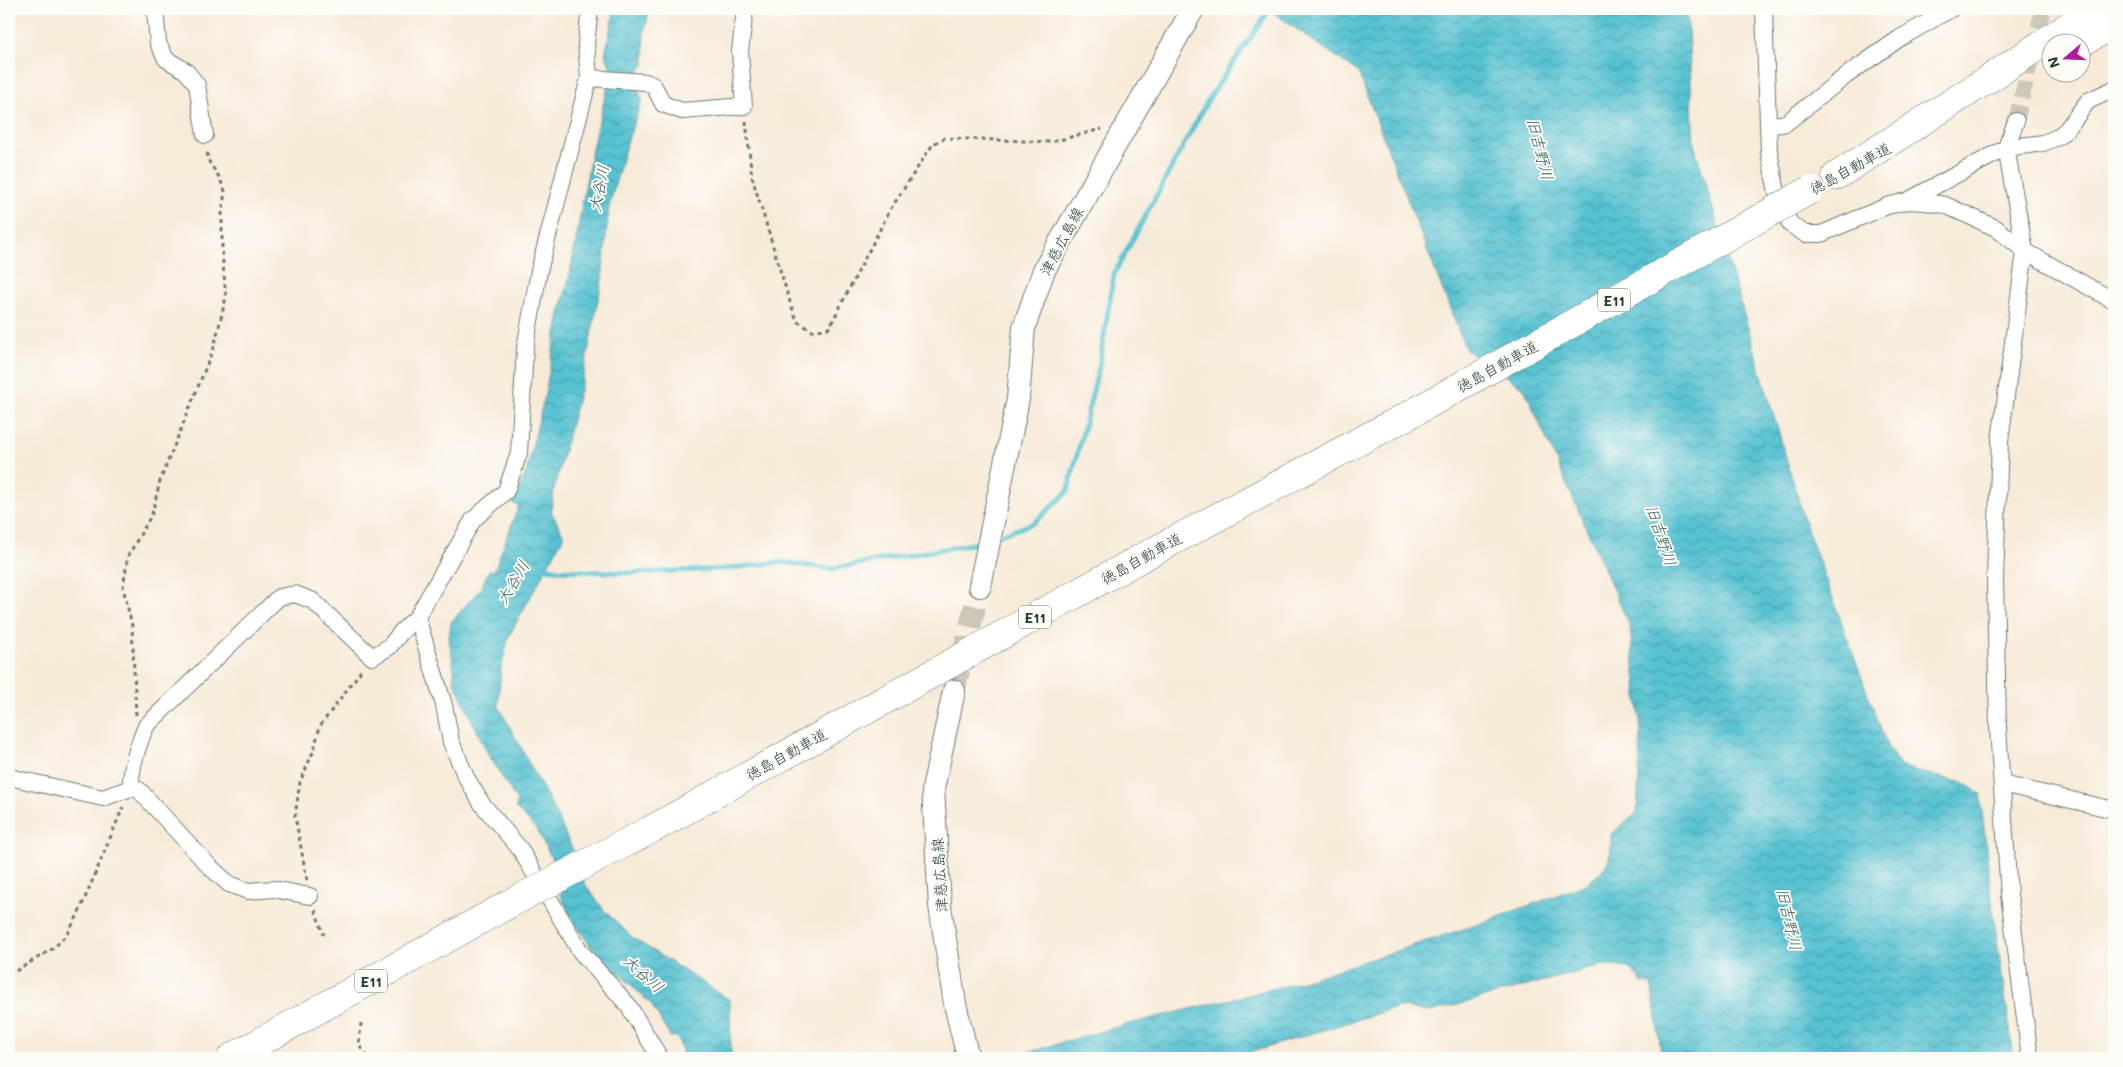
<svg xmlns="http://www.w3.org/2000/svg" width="2123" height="1067" viewBox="0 0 2123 1067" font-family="Mali,'Klee One',sans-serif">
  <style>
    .water { fill: url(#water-waves); stroke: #3b8083 }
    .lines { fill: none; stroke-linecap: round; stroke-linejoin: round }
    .stream { stroke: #57c2d2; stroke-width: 5 }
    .street-tunnel { stroke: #ccc7b7; stroke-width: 16; stroke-dasharray: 16 8; stroke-linecap: butt }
    .secondary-tunnel { stroke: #ccc7b7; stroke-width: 22; stroke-dasharray: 22 11; stroke-linecap: butt }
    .street-casing { stroke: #6b7a6d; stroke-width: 18 }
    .secondary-casing { stroke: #6b7a6d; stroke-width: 24 }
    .highway-casing { stroke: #6b7a6d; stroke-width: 29 }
    .path { stroke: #6b7a6d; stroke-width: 3; stroke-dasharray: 4 4; stroke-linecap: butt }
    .street { stroke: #fff; stroke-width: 16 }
    .secondary { stroke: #fff; stroke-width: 22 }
    .highway { stroke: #fff; stroke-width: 28 }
    .highway-bridge-casing { stroke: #6b7a6d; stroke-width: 29; stroke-linecap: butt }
    .highway-bridge { stroke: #fff; stroke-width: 28 }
    .labels { text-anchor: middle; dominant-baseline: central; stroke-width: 4; stroke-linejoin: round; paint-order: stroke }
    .shield { fill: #fdfcf7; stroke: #62766e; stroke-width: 1 }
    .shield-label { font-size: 14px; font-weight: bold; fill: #1f3d34 }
    .street-label { font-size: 15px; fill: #1f3d34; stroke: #fdfcf7 }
    .water-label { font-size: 16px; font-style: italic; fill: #2d5e5c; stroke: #fdfcf7 }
  </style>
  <defs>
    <pattern id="water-waves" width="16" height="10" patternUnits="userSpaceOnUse" patternTransform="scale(1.25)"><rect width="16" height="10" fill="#57c2d2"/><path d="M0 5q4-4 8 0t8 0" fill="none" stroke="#479fab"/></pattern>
  </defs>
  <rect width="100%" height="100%" fill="#fdfcf7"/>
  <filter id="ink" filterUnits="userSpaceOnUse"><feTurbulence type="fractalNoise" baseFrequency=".02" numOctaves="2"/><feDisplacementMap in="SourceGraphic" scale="10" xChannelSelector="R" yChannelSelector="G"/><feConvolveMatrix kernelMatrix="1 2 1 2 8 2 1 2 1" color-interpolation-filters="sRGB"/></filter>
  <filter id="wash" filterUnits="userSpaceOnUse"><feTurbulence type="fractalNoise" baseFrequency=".0096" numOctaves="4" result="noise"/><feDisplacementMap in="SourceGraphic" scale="20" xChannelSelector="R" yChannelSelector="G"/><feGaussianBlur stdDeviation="1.12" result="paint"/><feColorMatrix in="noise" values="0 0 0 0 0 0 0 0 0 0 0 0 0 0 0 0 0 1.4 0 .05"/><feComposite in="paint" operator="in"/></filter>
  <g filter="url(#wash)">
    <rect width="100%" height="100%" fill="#f7ead8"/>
    <g class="water">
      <polygon points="615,9 650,9 644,33 645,63 638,73 637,87 642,100 625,148 609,207 602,280 582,382 554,489 551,511 564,536 509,636 501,668 498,705 548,798 573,850 585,884 604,910 633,938 730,1000 731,1058 685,1058 677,1037 670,1037 651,1004 591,947 572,919 560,894 565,890 553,861 537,830 516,809 517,801 488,754 454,682 454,669 449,638 451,622 481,588 489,570 494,571 519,505 513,504 527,469 545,394 560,313 570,274 592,148 612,71 605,54"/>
      <path d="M1268,9H1687L1694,144L1807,529L1887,746L1901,767L1963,783L1980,793L1994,919L2014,1058H1662L1651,983H1642C1631,966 1625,965 1604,965L1430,1012L1399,1007L1232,1058H1023L1025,1053L1125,1025L1300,982L1479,924L1584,885C1607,870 1612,861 1611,834L1637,813L1641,732L1630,627L1524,388L1466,350L1358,72Z"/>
    </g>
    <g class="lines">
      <g class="stream">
        <polyline points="995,537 1034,523 1068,491 1099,367 1114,274 1209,98 1270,9"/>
        <polyline points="540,566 557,570 631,573 724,569 781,562 830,569 983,542"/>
      </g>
    </g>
  </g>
  <g filter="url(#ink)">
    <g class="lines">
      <polyline class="street-tunnel" points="2016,121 2043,9"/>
      <polyline class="secondary-tunnel" points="954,691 980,586"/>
      <defs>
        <g id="street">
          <polyline points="155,9 158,43 166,59 186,71 197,85 205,135"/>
          <polyline points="1764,9 1769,151 1777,193 1790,224 1805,234 1821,234 1887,206 1907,201 1925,202 1945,205 1996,228 2025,251 2114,301"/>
          <polyline points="589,78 646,82 654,86 663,104 682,111 744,106 740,52 745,9"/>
          <polyline points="2016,121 2006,148 2025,251 2000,441 1995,579 1998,728 2009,895 2030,1058"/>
          <polyline points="1768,126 1786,123 1847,75 1900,38 1951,9"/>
          <polyline points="1909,200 2006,148 2043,143 2058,137 2067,129 2088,101 2114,89"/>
          <polyline points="417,617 444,705 451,742 466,777 482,804 520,849 580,951 628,1005 660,1058"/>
          <polyline points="9,777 103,798 131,788 139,790 209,866 229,884 248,891 273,889 310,896"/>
          <polyline points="2002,784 2114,810"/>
          <path d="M131,788C130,767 138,745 146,726L279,597L295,594L313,601L372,657L389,647L402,631L417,617L473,520L506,491L519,453L525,348L539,271L589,78L586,43L590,9"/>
        </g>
        <g id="secondary">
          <polyline points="980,586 1018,399 1024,327 1044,270 1193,9"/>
          <polyline points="954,691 933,789 940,906 955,1004 968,1058"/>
        </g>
        <g id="highway">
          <polyline points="2080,43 2114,25"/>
          <polyline points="1836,176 1995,75 2094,9"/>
          <polyline points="654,828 1141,558 1418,410"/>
          <polyline points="231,1058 511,903"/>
        </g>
      </defs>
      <use href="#street" class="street-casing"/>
      <use href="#secondary" class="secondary-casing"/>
      <use href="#highway" class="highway-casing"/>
      <g class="path">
        <polyline points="746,121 752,177 789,299 797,321 812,331 829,328 890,210 933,144 945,138 1051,142 1102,129"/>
        <polyline points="136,715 132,626 123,587 128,556 152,514 160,481 214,347 226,297 222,252 222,214 225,191 219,177 208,160 207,150"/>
        <polyline points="307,880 295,816 300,782 314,750 320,726 363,668"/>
        <polyline points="315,910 324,935"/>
        <polyline points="9,975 54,948 68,933 78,915 123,807"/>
        <polyline points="361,1023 359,1045 368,1058"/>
      </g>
      <use href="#street" class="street"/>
      <use href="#secondary" class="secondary"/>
      <use href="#highway" class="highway"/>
      <defs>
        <g id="highway-bridge">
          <polyline points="1418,410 1810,190"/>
          <polyline points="511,903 654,828"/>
        </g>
      </defs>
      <use href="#highway-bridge" class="highway-bridge-casing"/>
      <use href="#highway-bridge" class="highway-bridge"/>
    </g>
  </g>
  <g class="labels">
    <g class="shield">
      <rect x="1598" y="288.5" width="32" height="23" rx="4"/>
      <rect x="1019" y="605.5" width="32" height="23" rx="4"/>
      <rect x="355" y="969.5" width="32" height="23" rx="4"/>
    </g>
    <g class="shield-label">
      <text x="1614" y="300">E11</text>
      <text x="1035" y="617">E11</text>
      <text x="371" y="981">E11</text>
    </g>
    <g class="street-label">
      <text transform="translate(1850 168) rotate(-29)">徳島自動車道</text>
      <text transform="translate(1061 241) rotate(-62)">津慈広島線</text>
      <text transform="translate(1497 366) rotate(-29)">徳島自動車道</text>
      <text transform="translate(1141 558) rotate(-29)">徳島自動車道</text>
      <text transform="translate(786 754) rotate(-29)">徳島自動車道</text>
      <text transform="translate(939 875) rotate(-94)">津慈広島線</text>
    </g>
    <g class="water-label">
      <text transform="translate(1541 149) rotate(76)">旧吉野川</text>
      <text transform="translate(598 188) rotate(-79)">大谷川</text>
      <text transform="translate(1662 535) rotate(71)">旧吉野川</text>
      <text transform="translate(512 582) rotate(-59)">大谷川</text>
      <text transform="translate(1790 919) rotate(77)">旧吉野川</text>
      <text transform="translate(644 973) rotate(42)">大谷川</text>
    </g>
  </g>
  <rect width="2123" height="1067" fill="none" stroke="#fdfcf7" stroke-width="30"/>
  <g transform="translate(2066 58) rotate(251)"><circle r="24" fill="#fdfcf7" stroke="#a4b0a9"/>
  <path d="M0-4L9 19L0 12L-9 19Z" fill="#b5179e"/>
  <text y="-8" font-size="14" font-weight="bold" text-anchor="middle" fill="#1f3d34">N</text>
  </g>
</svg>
